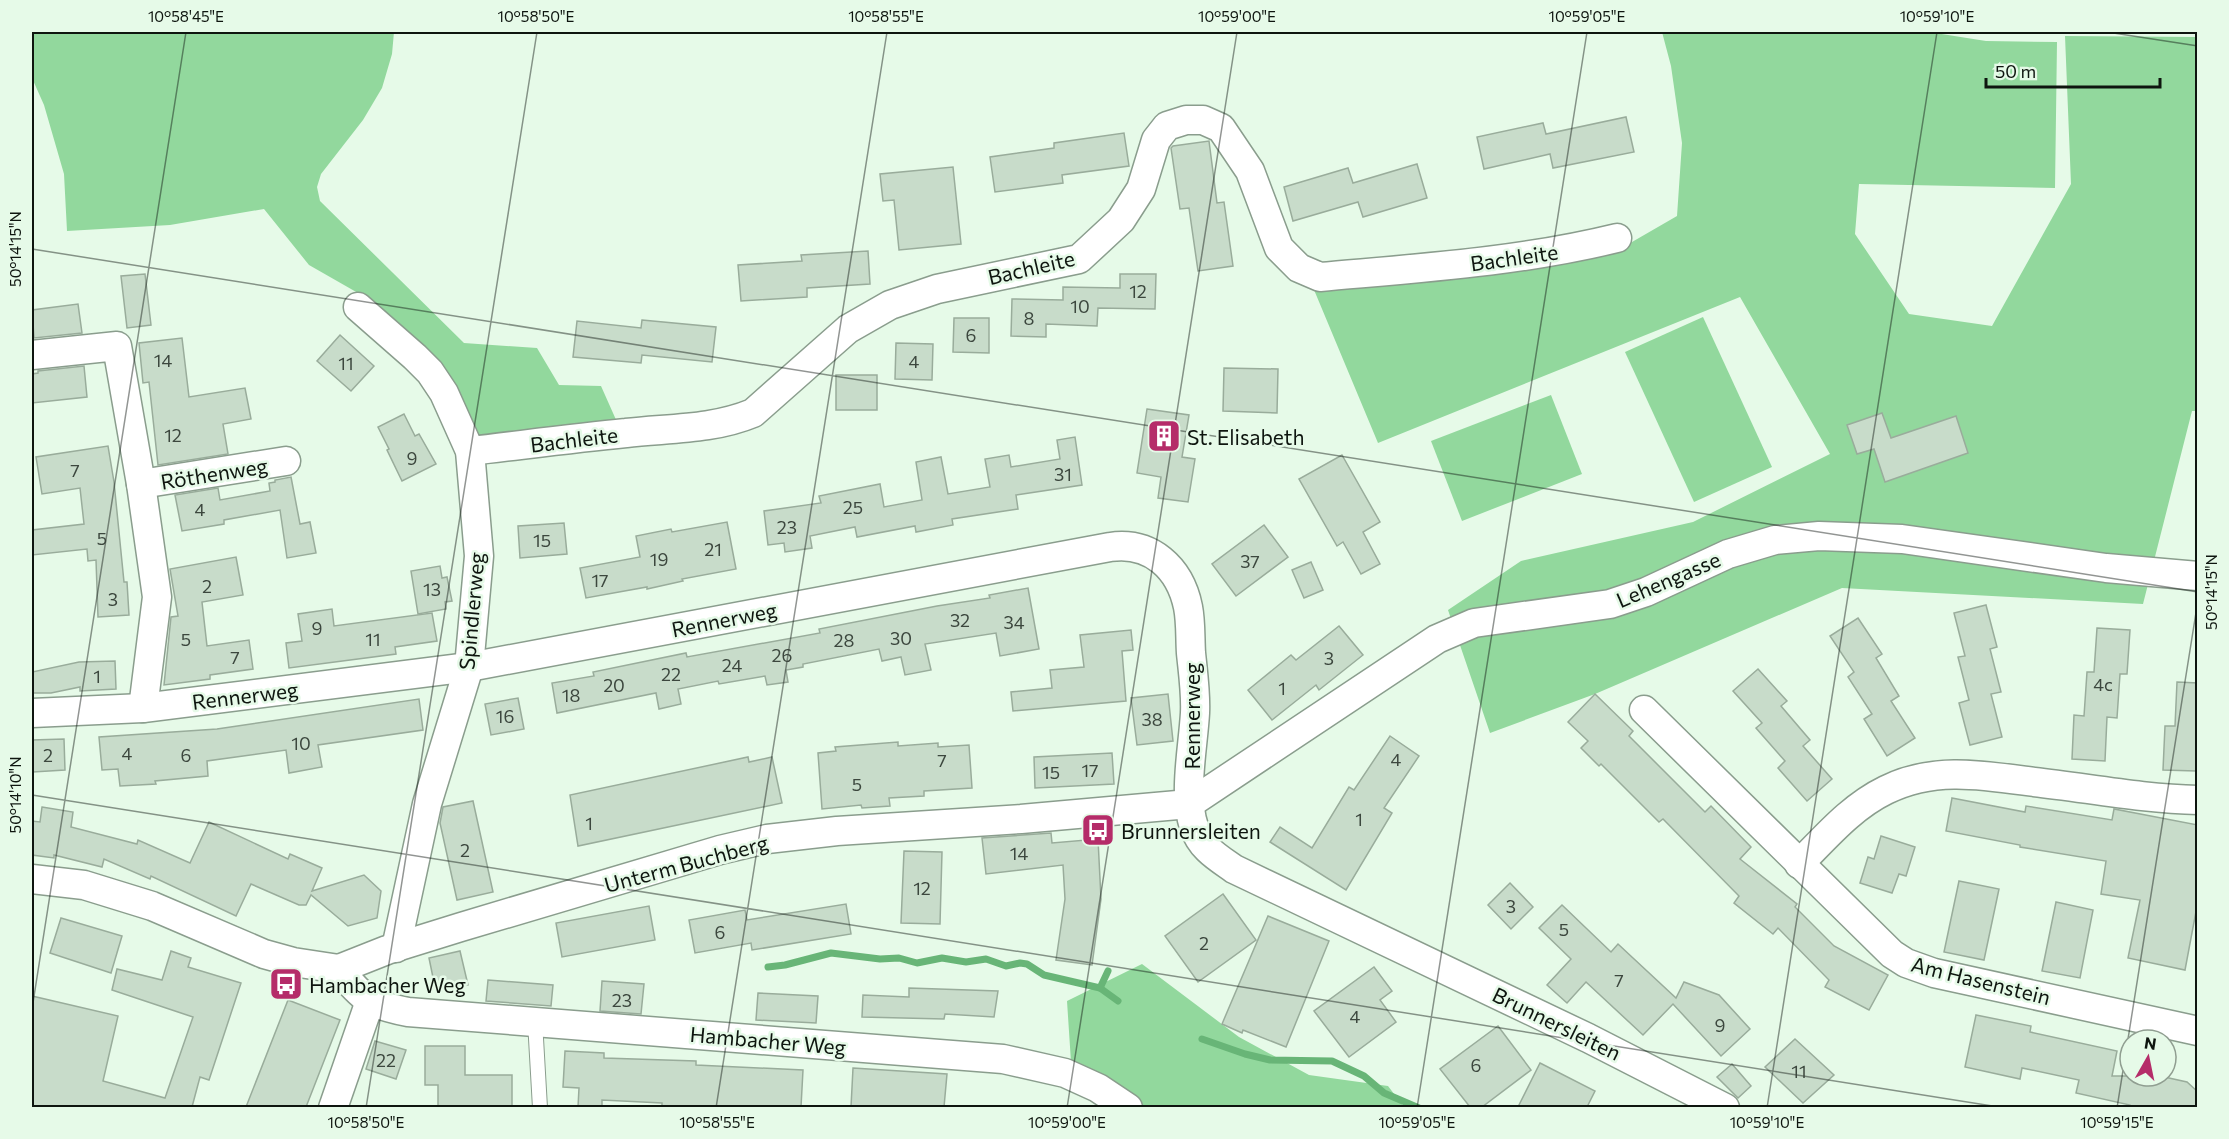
<svg xmlns="http://www.w3.org/2000/svg" width="2229" height="1139" viewBox="0 0 2229 1139" font-family="Commissioner,sans-serif">
  <style>
    .green { fill: #92d89d }
    .lines { fill: none; stroke-linecap: round; stroke-linejoin: round }
    .stream { stroke: #68b577; stroke-width: 7 }
    .building { fill: #c8dcca; stroke: #99ac9b; stroke-width: 1.5 }
    .service-casing { stroke: #8a9d8d; stroke-width: 16 }
    .minor-casing { stroke: #8a9d8d; stroke-width: 31 }
    .service { stroke: #fff; stroke-width: 14 }
    .minor { stroke: #fff; stroke-width: 28 }
    .ticks { fill: none; stroke: #0e150f; stroke-width: 1.5; stroke-opacity: 0.45 }
    .labels { text-anchor: middle; dominant-baseline: central; stroke-width: 5; stroke-linejoin: round; paint-order: stroke }
    .number-label { font-size: 18px; fill: #3c473e }
    .street-label { font-size: 21px; fill: #0e150f; stroke: #e6fae8 }
    .poi-label { font-size: 21px; fill: #0e150f; stroke: #e6fae8; text-anchor: start }
    .neatline { fill: none; stroke: #0e150f; stroke-width: 2 }
    .ticks-label { font-size: 15px; text-anchor: middle; fill: #0e150f }
  </style>
  <rect width="100%" height="100%" fill="#e6fae8"/>
  <g class="green">
    <polygon points="32,32 394,32 392,54 382,88 363,120 321,174 317,187 320,201 464,343 537,348 559,385 601,386 617,422 482,443 365,297 309,265 264,209 170,225 67,231 64,174 44,105 32,78"/>
    <polygon points="1662,32 1929,32 1986,41 2057,42 2055,188 1859,184 1855,234 1909,314 1992,326 2071,184 2065,36 2197,37 2197,411 2192,411 2143,604 1842,588 1595,694 1490,733 1448,610 1521,561 1693,522 1830,454 1740,297 1378,443 1312,285 1502,266 1632,242 1677,216 1682,143 1671,66"/>
    <polygon points="1703,317 1772,467 1694,502 1625,352"/>
    <polygon points="1551,395 1582,474 1462,521 1431,441"/>
    <polygon points="1142,964 1239,1037 1309,1075 1388,1086 1404,1107 1137,1107 1071,1062 1067,1001"/>
  </g>
  <g class="lines">
    <g class="stream">
      <polyline points="768,967 785,965 831,953 880,959 899,958 917,963 942,958 966,962 986,959 1006,966 1020,963 1027,964 1044,975 1100,988 1118,1001"/>
      <polyline points="1100,988 1108,971"/>
      <polyline points="1202,1039 1245,1054 1270,1060 1332,1061 1364,1076 1384,1093 1419,1108"/>
    </g>
  </g>
  <g class="building">
    <polygon points="1626,117 1634,152 1553,168 1550,154 1484,169 1477,137 1543,123 1546,134"/>
    <polygon points="1124,133 1129,166 1062,175 1063,183 995,192 990,157 1054,148 1054,143"/>
    <polygon points="1209,141 1217,203 1224,202 1233,266 1198,271 1189,208 1180,209 1171,148 1173,146"/>
    <polygon points="1417,164 1427,198 1363,217 1358,202 1293,221 1284,187 1348,168 1353,183"/>
    <polygon points="953,167 961,244 899,250 894,200 883,201 880,174"/>
    <polygon points="868,251 870,284 807,288 807,297 741,301 738,265 802,261 801,255"/>
    <polygon points="145,274 151,325 127,328 121,276"/>
    <polygon points="1120,274 1156,274 1155,309 1098,308 1097,326 1046,324 1046,337 1011,336 1012,299 1063,300 1063,287 1120,288"/>
    <polygon points="78,304 82,333 34,338 32,310"/>
    <polygon points="954,318 989,318 989,353 953,352"/>
    <polygon points="642,320 716,327 712,362 642,355 641,363 573,357 577,321 641,328"/>
    <polygon points="340,335 374,366 351,391 317,361"/>
    <polygon points="182,338 189,397 245,388 251,419 223,424 228,454 158,465 149,382 143,383 139,343"/>
    <polygon points="896,343 933,344 932,380 895,379"/>
    <polygon points="84,366 87,397 32,403 32,374 38,373 38,371"/>
    <polygon points="1224,368 1278,369 1277,413 1223,411"/>
    <rect x="836" y="375" width="41" height="35"/>
    <polygon points="1147,409 1189,415 1182,457 1195,459 1188,502 1158,498 1161,477 1137,473"/>
    <polygon points="1882,413 1891,438 1956,416 1968,453 1885,482 1874,449 1857,454 1847,425"/>
    <polygon points="404,414 415,436 419,434 436,464 402,481 387,450 389,449 378,427"/>
    <polygon points="1075,437 1082,485 1016,495 1018,509 952,519 953,525 916,532 915,526 857,537 855,527 810,536 812,548 785,552 784,543 768,545 764,511 821,503 819,496 880,484 884,507 922,500 916,462 941,457 948,494 990,487 985,459 1009,455 1011,467 1060,459 1057,440"/>
    <polygon points="108,446 114,482 124,582 127,582 129,615 98,617 96,560 88,561 87,549 32,555 32,530 84,524 80,488 42,494 36,457"/>
    <polygon points="1342,455 1380,522 1363,532 1380,564 1361,574 1343,542 1337,546 1299,479"/>
    <polygon points="291,477 300,524 310,522 316,553 287,558 280,510 224,520 224,524 182,531 175,495 218,488 220,500 270,491 269,483 275,482 275,480"/>
    <polygon points="727,522 736,569 682,579 683,581 647,589 647,587 586,598 580,568 640,557 636,536 671,529 672,532"/>
    <polygon points="564,523 567,554 520,558 518,526"/>
    <polygon points="1264,525 1288,557 1236,596 1212,564"/>
    <polygon points="236,557 243,595 202,602 207,646 249,640 253,669 210,675 210,679 164,685 171,617 178,616 170,569"/>
    <polygon points="1311,562 1323,590 1304,598 1292,570"/>
    <polygon points="440,566 442,578 447,577 452,601 445,602 446,609 418,614 411,571"/>
    <polygon points="1028,588 1039,649 1000,656 996,633 925,644 931,670 905,675 901,657 882,661 879,649 803,664 803,667 786,670 788,682 767,685 765,676 719,684 718,681 678,689 681,704 659,709 656,693 557,713 552,683 594,676 593,672 686,653 687,657 820,633 819,629 937,606 990,598 989,595"/>
    <polygon points="1986,605 1997,647 1990,649 2001,692 1991,694 2002,737 1970,745 1959,703 1969,700 1958,657 1965,656 1954,613"/>
    <polygon points="332,609 334,626 432,613 437,641 395,647 396,654 289,668 286,643 302,641 298,614"/>
    <polygon points="1858,618 1882,654 1876,658 1899,696 1891,701 1915,738 1887,756 1864,719 1872,714 1848,677 1854,672 1830,636"/>
    <polygon points="1339,626 1363,655 1319,690 1316,685 1272,720 1248,690 1291,655 1296,660"/>
    <polygon points="2097,628 2130,630 2127,674 2120,674 2117,718 2107,717 2105,761 2072,759 2074,715 2084,716 2087,672 2094,672"/>
    <polygon points="1131,630 1133,650 1122,651 1126,701 1013,711 1011,692 1052,688 1050,670 1084,667 1080,635"/>
    <polygon points="115,661 116,689 80,691 80,687 51,693 32,693 32,672 79,662"/>
    <polygon points="1758,669 1787,701 1781,706 1810,740 1803,746 1832,779 1807,801 1778,768 1785,761 1756,728 1762,723 1733,691"/>
    <polygon points="2177,682 2198,683 2196,771 2163,770 2165,726 2175,726"/>
    <polygon points="1168,694 1173,741 1137,745 1131,698"/>
    <polygon points="1595,694 1633,731 1629,736 1705,812 1711,806 1751,847 1740,859 1797,904 1795,907 1834,946 1888,975 1869,1010 1825,987 1829,980 1778,928 1773,934 1734,903 1739,896 1663,819 1659,822 1601,764 1599,766 1581,748 1588,741 1568,722"/>
    <polygon points="518,698 524,729 491,735 485,704"/>
    <polygon points="419,699 423,730 318,745 322,767 289,773 286,750 207,761 208,776 155,781 156,784 120,786 118,769 102,770 99,737 217,729"/>
    <polygon points="1390,736 1419,756 1384,808 1392,813 1346,890 1270,842 1280,827 1312,848 1349,787 1354,790"/>
    <polygon points="64,739 65,770 33,772 32,740"/>
    <polygon points="898,742 898,746 938,743 938,747 969,745 972,788 924,791 924,796 889,798 890,806 862,808 861,805 822,809 818,753 836,751 835,747"/>
    <polygon points="1112,753 1114,784 1035,788 1034,757"/>
    <polygon points="748,757 749,762 772,757 782,803 578,846 570,795"/>
    <polygon points="1952,798 2025,812 2026,806 2112,820 2114,809 2198,825 2198,901 2185,970 2128,958 2140,900 2101,894 2106,861 2020,847 2020,845 1946,831"/>
    <polygon points="473,801 493,892 457,900 440,823 443,807"/>
    <polygon points="42,807 73,812 71,827 137,844 138,840 190,863 209,822 288,859 290,854 322,868 312,891 364,875 381,891 377,918 348,926 311,895 306,905 299,905 251,884 236,916 151,876 150,879 104,859 102,867 54,855 54,858 32,855 32,821 40,822"/>
    <polygon points="1051,833 1052,843 1098,839 1101,899 1092,965 1056,960 1065,899 1063,865 986,874 982,838"/>
    <polygon points="1881,836 1915,847 1906,876 1899,874 1892,893 1860,883 1868,857 1874,859"/>
    <polygon points="904,851 942,852 940,924 901,923"/>
    <polygon points="1959,881 1999,889 1984,960 1944,952"/>
    <polygon points="1510,883 1533,907 1511,929 1488,905"/>
    <polygon points="1223,894 1256,940 1198,982 1165,936"/>
    <polygon points="2056,902 2093,910 2080,978 2042,971"/>
    <polygon points="846,904 851,934 752,950 751,943 695,953 689,920 745,910 747,920"/>
    <polygon points="1562,905 1611,952 1618,944 1676,998 1684,982 1719,995 1750,1029 1721,1056 1673,1004 1643,1035 1586,982 1567,1003 1547,985 1571,959 1539,928"/>
    <polygon points="649,906 655,940 562,957 556,923"/>
    <polygon points="1268,916 1329,941 1286,1047 1243,1030 1242,1033 1222,1024"/>
    <polygon points="61,918 122,936 111,973 50,953"/>
    <polygon points="171,951 191,958 188,967 241,983 209,1080 200,1077 192,1107 32,1107 32,996 118,1016 103,1081 165,1098 193,1017 112,990 117,969 162,980"/>
    <polygon points="460,951 468,985 436,992 429,958"/>
    <polygon points="1374,967 1392,991 1380,1000 1396,1022 1349,1057 1314,1011"/>
    <polygon points="488,980 553,985 551,1006 486,1001"/>
    <polygon points="602,981 644,984 641,1014 600,1011"/>
    <polygon points="909,988 998,991 994,1017 945,1014 944,1019 862,1017 863,995 909,997"/>
    <polygon points="758,993 818,996 816,1023 756,1020"/>
    <polygon points="288,1000 340,1020 306,1107 246,1107"/>
    <polygon points="1976,1015 2031,1026 2030,1032 2117,1051 2112,1076 2160,1076 2187,1082 2198,1092 2198,1107 2130,1107 2130,1105 2076,1093 2079,1080 2022,1068 2020,1079 1965,1067"/>
    <polygon points="1498,1026 1531,1070 1482,1107 1470,1107 1440,1069"/>
    <polygon points="1795,1039 1834,1075 1803,1103 1765,1067"/>
    <polygon points="375,1041 406,1050 396,1079 366,1069"/>
    <polygon points="425,1046 465,1046 465,1075 512,1075 512,1107 438,1107 438,1085 425,1085"/>
    <polygon points="565,1051 604,1053 604,1058 696,1061 696,1065 803,1070 801,1107 662,1107 662,1103 602,1100 602,1107 578,1107 579,1088 563,1087"/>
    <polygon points="1540,1063 1595,1091 1587,1107 1518,1107"/>
    <polygon points="1732,1064 1751,1086 1738,1098 1717,1077"/>
    <polygon points="853,1068 947,1074 944,1107 851,1107"/>
  </g>
  <g class="lines">
    <defs>
      <polyline id="service" points="535,1021 540,1108"/>
      <g id="minor">
        <polyline points="358,307 415,357 430,372 444,393 470,451 479,556 469,667 427,804 396,948"/>
        <polyline points="32,355 117,346 141,484 157,597 143,708"/>
        <path d="M470,451C522,445 574,438 626,433C668,428 712,430 753,413L848,329L890,305L937,289L1079,259L1121,220L1141,189L1156,140L1167,126L1186,120H1203L1221,128L1250,171L1279,248L1299,268L1320,277C1420,268 1519,262 1617,238"/>
        <polyline points="141,484 286,461"/>
        <polyline points="1644,710 1892,954 1906,963 1934,973 2198,1031"/>
        <path d="M32,713L143,708L469,667L1110,547C1151,541 1180,568 1188,607C1191,622 1190,638 1191,653C1193,673 1196,693 1195,713C1193,748 1183,794 1194,827C1201,848 1217,857 1234,869L1588,1038L1725,1108"/>
        <path d="M1799,864C1826,837 1851,807 1886,790C1934,766 1983,775 2034,782C2088,788 2143,799 2198,800"/>
        <path d="M32,879L84,885L152,906L264,954L293,962L339,969C362,999 371,1005 408,1012L1003,1059L1065,1073L1098,1088L1128,1108"/>
        <polyline points="339,969 387,950 461,927 720,850 767,839 837,831 1021,819 1189,804 1437,639 1474,623 1610,604 1646,592 1728,554 1775,540 1819,536 1902,539 2106,568 2198,576"/>
        <polyline points="333,1108 370,1001"/>
      </g>
    </defs>
    <use href="#service" class="service-casing"/>
    <use href="#minor" class="minor-casing"/>
    <use href="#service" class="service"/>
    <use href="#minor" class="minor"/>
  </g>
  <path class="ticks" d="M2107,32L2198,46M32,249L2198,592M32,795L2005,1108M32,1009L186,32M366,1108L537,32M716,1108L887,32M1067,1108L1237,32M1417,1108L1587,32M1767,1108L1937,32M2117,1108L2198,600"/>
  <defs>
    <symbol id="building-square" viewBox="-11 -11 22 22"><rect x="-9" y="-9" width="18" height="18" rx="4" fill="#b52c69" stroke="#e6fae8"/><path d="M-4-6H4V6H1V3H-1V6H-4ZM-2.5-4.3h1.7v1.8h-1.7ZM.8-4.3h1.7v1.8H.8ZM-2.5-1h1.7V.8h-1.7ZM.8-1h1.7V.8H.8Z" fill="#fff"/></symbol>
    <symbol id="bus-square" viewBox="-11 -11 22 22"><rect x="-9" y="-9" width="18" height="18" rx="4" fill="#b52c69" stroke="#e6fae8"/><path d="M-5-6H5V4H4V6H2V4H-2V6H-4V4H-5ZM-3.5-4V0h7V-4ZM-3.5 1.2v1.5H-2V1.2ZM2 1.2v1.5H3.5V1.2Z" fill="#fff"/></symbol>
  </defs>
  <g fill-rule="evenodd">
    <use href="#building-square" x="1145" y="417" width="38" height="38"/>
    <use href="#bus-square" x="1079" y="811" width="38" height="38"/>
    <use href="#bus-square" x="267" y="965" width="38" height="38"/>
  </g>
  <g class="labels">
    <g class="number-label">
      <text x="1138" y="291">12</text>
      <text x="1080" y="306">10</text>
      <text x="1029" y="318">8</text>
      <text x="971" y="335">6</text>
      <text x="163" y="360">14</text>
      <text x="914" y="361">4</text>
      <text x="346" y="363">11</text>
      <text x="173" y="435">12</text>
      <text x="412" y="458">9</text>
      <text x="75" y="470">7</text>
      <text x="1063" y="474">31</text>
      <text x="853" y="507">25</text>
      <text x="200" y="509">4</text>
      <text x="787" y="527">23</text>
      <text x="102" y="538">5</text>
      <text x="542" y="540">15</text>
      <text x="713" y="549">21</text>
      <text x="659" y="559">19</text>
      <text x="1250" y="561">37</text>
      <text x="600" y="580">17</text>
      <text x="207" y="586">2</text>
      <text x="432" y="589">13</text>
      <text x="113" y="599">3</text>
      <text x="960" y="620">32</text>
      <text x="1014" y="622">34</text>
      <text x="317" y="628">9</text>
      <text x="901" y="638">30</text>
      <text x="186" y="639">5</text>
      <text x="373" y="639">11</text>
      <text x="844" y="640">28</text>
      <text x="782" y="655">26</text>
      <text x="235" y="657">7</text>
      <text x="1329" y="658">3</text>
      <text x="732" y="665">24</text>
      <text x="671" y="674">22</text>
      <text x="97" y="676">1</text>
      <text x="2103" y="684">4c</text>
      <text x="614" y="685">20</text>
      <text x="1282" y="688">1</text>
      <text x="571" y="695">18</text>
      <text x="505" y="716">16</text>
      <text x="1152" y="719">38</text>
      <text x="301" y="743">10</text>
      <text x="127" y="753">4</text>
      <text x="48" y="755">2</text>
      <text x="186" y="755">6</text>
      <text x="1396" y="759">4</text>
      <text x="942" y="760">7</text>
      <text x="1090" y="770">17</text>
      <text x="1051" y="772">15</text>
      <text x="857" y="784">5</text>
      <text x="1359" y="819">1</text>
      <text x="589" y="823">1</text>
      <text x="465" y="850">2</text>
      <text x="1019" y="853">14</text>
      <text x="922" y="888">12</text>
      <text x="1511" y="906">3</text>
      <text x="1564" y="929">5</text>
      <text x="720" y="932">6</text>
      <text x="1204" y="943">2</text>
      <text x="1619" y="980">7</text>
      <text x="622" y="1000">23</text>
      <text x="1355" y="1016">4</text>
      <text x="1720" y="1025">9</text>
      <text x="386" y="1060">22</text>
      <text x="1476" y="1065">6</text>
      <text x="1799" y="1071">11</text>
    </g>
    <g class="street-label">
      <text transform="translate(1514 257) rotate(-8)">Bachleite</text>
      <text transform="translate(1031 267) rotate(-13)">Bachleite</text>
      <text transform="translate(574 439) rotate(-7)">Bachleite</text>
      <text transform="translate(214 473) rotate(-9)">Röthenweg</text>
      <text transform="translate(1668 579) rotate(-23)">Lehengasse</text>
      <text transform="translate(471 611) rotate(-85)">Spindlerweg</text>
      <text transform="translate(724 619) rotate(-11)">Rennerweg</text>
      <text transform="translate(245 695) rotate(-7)">Rennerweg</text>
      <text transform="translate(1191 716) rotate(-90)">Rennerweg</text>
      <text transform="translate(686 863) rotate(-15)">Unterm Buchberg</text>
      <text transform="translate(1981 980) rotate(14)">Am Hasenstein</text>
      <text transform="translate(1557 1023) rotate(26)">Brunnersleiten</text>
      <text transform="translate(768 1040) rotate(5)">Hambacher Weg</text>
    </g>
    <g class="poi-label">
      <text x="1187" y="436">St. Elisabeth</text>
      <text x="1121" y="830">Brunnersleiten</text>
      <text x="309" y="984">Hambacher Weg</text>
    </g>
  </g>
  <rect width="2229" height="1139" fill="none" stroke="#e6fae8" stroke-width="66"/>
  <g transform="translate(2148 1058) rotate(9)"><circle r="28" fill="#e6fae8" stroke="#909e91" stroke-width="1.5"/>
  <path d="M0-4.5L10 22L0 15L-10 22Z" fill="#b52c69"/>
  <text y="-9" font-size="16" font-weight="bold" text-anchor="middle" fill="#0e150f">N</text>
  </g>
  <path d="M1986 78v9h174v-9" fill="none" stroke="#0e150f" stroke-width="3"/>
  <text x="1995" y="78" font-size="18" fill="#0e150f" stroke="#e6fae8" stroke-width="4.5" paint-order="stroke">50 m</text>
  <rect x="33" y="33" width="2163" height="1073" class="neatline"/>
  <g class="ticks-label">
    <text x="186" y="22">10°58'45"E</text>
    <text x="536" y="22">10°58'50"E</text>
    <text x="886" y="22">10°58'55"E</text>
    <text x="1237" y="22">10°59'00"E</text>
    <text x="1587" y="22">10°59'05"E</text>
    <text x="1937" y="22">10°59'10"E</text>
    <text transform="translate(16 249) rotate(-90)" y="5">50°14'15"N</text>
    <text transform="translate(2212 592) rotate(-90)" y="5">50°14'15"N</text>
    <text transform="translate(16 795) rotate(-90)" y="5">50°14'10"N</text>
    <text x="366" y="1128">10°58'50"E</text>
    <text x="717" y="1128">10°58'55"E</text>
    <text x="1067" y="1128">10°59'00"E</text>
    <text x="1417" y="1128">10°59'05"E</text>
    <text x="1767" y="1128">10°59'10"E</text>
    <text x="2117" y="1128">10°59'15"E</text>
  </g>
</svg>
